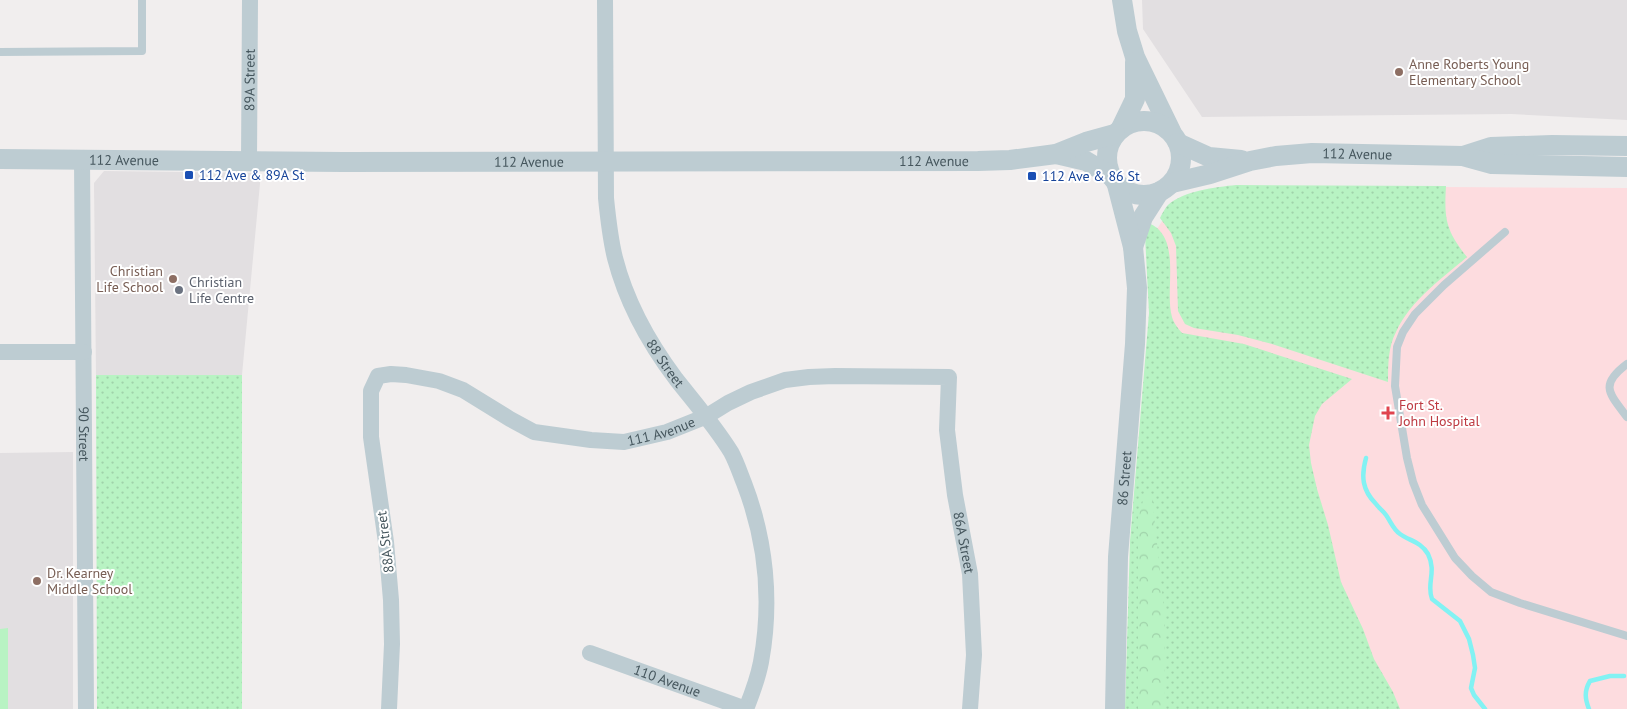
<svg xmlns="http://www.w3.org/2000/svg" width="1627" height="709" viewBox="0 0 1627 709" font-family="'PT Sans',sans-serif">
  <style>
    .education { fill: #e2dfe1 }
    .medical { fill: #fddcdf }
    .green { fill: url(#green-dots) }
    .forest { fill: url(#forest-crowns) }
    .pitch { fill: #b8f3c3 }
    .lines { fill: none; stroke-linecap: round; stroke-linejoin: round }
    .stream { stroke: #82f2f3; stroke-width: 4.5 }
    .service { stroke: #bdccd2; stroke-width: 8 }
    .minor { stroke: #bdccd2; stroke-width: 16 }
    .tertiary { stroke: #bdccd2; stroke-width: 20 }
    .education-dot { fill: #8d6e63; stroke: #fff; stroke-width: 2 }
    .transit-dot { fill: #1a4fb4; stroke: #fff; stroke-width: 2 }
    .worship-dot { fill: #6b7280; stroke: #fff; stroke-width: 2 }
    .health-dot { fill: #e0444e; stroke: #fff; stroke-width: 2 }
    .labels { text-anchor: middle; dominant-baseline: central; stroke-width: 4; stroke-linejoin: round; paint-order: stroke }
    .education-label { font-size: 14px; fill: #785e54; stroke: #fff; text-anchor: start }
    .street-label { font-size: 14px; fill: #45565d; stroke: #fff }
    .transit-label { font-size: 14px; fill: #164399; stroke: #fff; text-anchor: start }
    .worship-label { font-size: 14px; fill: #5b616d; stroke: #fff; text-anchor: start }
    .health-label { font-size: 14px; fill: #be3a42; stroke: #fff; text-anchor: start }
  </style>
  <defs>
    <pattern id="green-dots" width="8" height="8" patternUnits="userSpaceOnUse" patternTransform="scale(1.25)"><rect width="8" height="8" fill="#b8f3c3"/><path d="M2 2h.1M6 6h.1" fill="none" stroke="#a0d2aa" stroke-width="1.8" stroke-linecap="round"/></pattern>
    <pattern id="forest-crowns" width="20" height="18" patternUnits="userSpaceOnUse" patternTransform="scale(1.25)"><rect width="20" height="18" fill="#b8f3c3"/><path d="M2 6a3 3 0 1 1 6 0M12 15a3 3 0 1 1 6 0" fill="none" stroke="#a0d2aa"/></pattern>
  </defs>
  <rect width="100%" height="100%" fill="#f1eeee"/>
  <g class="education">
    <polygon points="1142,0 1627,0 1627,120 1511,114 1202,117 1143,29"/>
    <polygon points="104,171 261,173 242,375 96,375 94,183"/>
    <polygon points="73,452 73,709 0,709 0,453"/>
  </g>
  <polygon class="medical" points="1443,187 1627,188 1627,709 1138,709 1155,232 1170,209"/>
  <g class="green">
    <path d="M1236,185L1446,186C1444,220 1446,230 1467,257C1441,279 1410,301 1396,332C1388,347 1388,365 1388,382L1272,344L1238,335L1194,328L1185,324L1178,311L1176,246L1171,233L1160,218C1162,214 1165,208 1168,205C1183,191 1216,187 1236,185Z"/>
    <path d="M1148,223C1183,236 1164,290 1172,317C1174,324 1178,328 1182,333L1244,344L1352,379L1322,404L1315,416L1309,445L1311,463L1317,489L1328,525L1341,582L1363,629L1374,659L1393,692L1400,709H1125L1130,541L1149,313L1145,235Z"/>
    <polygon points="96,375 242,375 242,709 97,709"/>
  </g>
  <polygon class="forest" points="1148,492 1152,495 1165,620 1164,709 1138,709 1138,518 1145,494"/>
  <polygon class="pitch" points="8,628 8,709 0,709 0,629"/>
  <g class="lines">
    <g class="stream">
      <path d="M1366,458C1361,476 1362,490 1376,504C1379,508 1383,511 1386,515C1391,522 1393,529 1400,534C1410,541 1421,542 1428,554C1437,572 1426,584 1432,599L1460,621L1469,639L1473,655L1475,668L1471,688L1474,695L1485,709"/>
      <path d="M1589,709C1585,699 1584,691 1590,681L1610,676H1624"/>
    </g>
    <g class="service">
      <polyline points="0,52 142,51 142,0"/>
      <polyline points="1505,232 1444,285 1415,314 1403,332 1397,347 1395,386 1407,458 1413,482 1422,505 1455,558 1472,576 1491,592 1520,603 1627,636"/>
      <path d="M1627,364C1599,385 1609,393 1627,417"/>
    </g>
    <g class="minor">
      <path id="s1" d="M605,0L606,198C608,218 610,238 615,258C626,301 649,343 676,379C695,403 715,426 731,452C736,461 740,473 744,483C766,540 772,602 761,662C758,678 752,694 746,709"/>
      <path id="s2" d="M82,159L86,709"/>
      <path id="s3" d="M249,161L250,0"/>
      <polyline points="0,352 84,352"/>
      <path id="s4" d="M590,653L746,709"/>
      <path id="s5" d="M389,709L392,644L391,600L386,542L371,437V391L378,376L391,374L406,375L439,381L463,390L510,419L534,432L591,440L624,442L667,432L707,416L728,403L751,392L785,380L809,377L835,376L949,377L947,430L955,495L970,574L974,655L970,709"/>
    </g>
    <g class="tertiary">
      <polyline points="1122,0 1127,31 1135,57 1171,131"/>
      <circle cx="1144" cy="158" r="37"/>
      <polyline points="1121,128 1135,99 1135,62"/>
      <polyline points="1178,143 1209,157 1241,160"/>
      <polyline points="1056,154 1086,161 1111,176"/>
      <polyline points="1463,156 1491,147 1552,145 1627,146"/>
      <path id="s6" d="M0,159L343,162L978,161L1010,160L1056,154L1086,142L1115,134"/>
      <path id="s7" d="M1172,183L1210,174L1250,161L1276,156L1312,153L1463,156L1492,164L1627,167"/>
      <polyline points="1133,247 1143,217 1159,192"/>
      <path id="s8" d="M1115,709L1118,557L1135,344L1137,288L1133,247L1117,185"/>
    </g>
  </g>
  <g class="education-dot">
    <circle cx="1399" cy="72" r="5"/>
    <circle cx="173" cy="279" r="5"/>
    <circle cx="37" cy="581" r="5"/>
  </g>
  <g class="transit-dot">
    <rect x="184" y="170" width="10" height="10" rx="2.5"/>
    <rect x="1027" y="171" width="10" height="10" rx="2.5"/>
  </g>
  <circle class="worship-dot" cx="179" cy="290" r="5"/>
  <path class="health-dot" d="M1385.5 405.5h5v5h5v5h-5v5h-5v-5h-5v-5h5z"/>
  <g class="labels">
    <g class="education-label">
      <text x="1409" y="64">Anne Roberts Young<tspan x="1409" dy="16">Elementary School</tspan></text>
      <text x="163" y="271" text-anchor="end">Christian<tspan x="163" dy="16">Life School</tspan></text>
      <text x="47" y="573">Dr. Kearney<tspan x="47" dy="16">Middle School</tspan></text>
    </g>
    <g class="street-label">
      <text stroke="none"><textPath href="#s3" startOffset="81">89A Street</textPath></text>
      <text stroke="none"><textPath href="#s7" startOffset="189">112 Avenue</textPath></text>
      <text stroke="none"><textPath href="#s6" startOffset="124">112 Avenue</textPath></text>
      <text stroke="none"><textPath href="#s6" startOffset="529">112 Avenue</textPath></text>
      <text stroke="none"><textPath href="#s6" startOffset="934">112 Avenue</textPath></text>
      <text stroke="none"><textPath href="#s1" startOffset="376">88 Street</textPath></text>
      <text stroke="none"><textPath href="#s5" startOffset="635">111 Avenue</textPath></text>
      <text stroke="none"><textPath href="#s2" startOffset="275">90 Street</textPath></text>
      <text stroke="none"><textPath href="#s8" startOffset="231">86 Street</textPath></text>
      <text transform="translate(385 542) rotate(-97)">88A Street</text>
      <text stroke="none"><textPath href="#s5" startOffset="1101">86A Street</textPath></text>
      <text stroke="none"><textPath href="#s4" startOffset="82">110 Avenue</textPath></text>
    </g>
    <g class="transit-label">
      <text x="199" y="175">112 Ave &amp; 89A St</text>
      <text x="1042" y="176">112 Ave &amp; 86 St</text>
    </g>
    <g class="worship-label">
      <text x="189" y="282">Christian<tspan x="189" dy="16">Life Centre</tspan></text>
    </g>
    <g class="health-label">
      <text x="1399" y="405">Fort St.<tspan x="1399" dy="16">John Hospital</tspan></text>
    </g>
  </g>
</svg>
